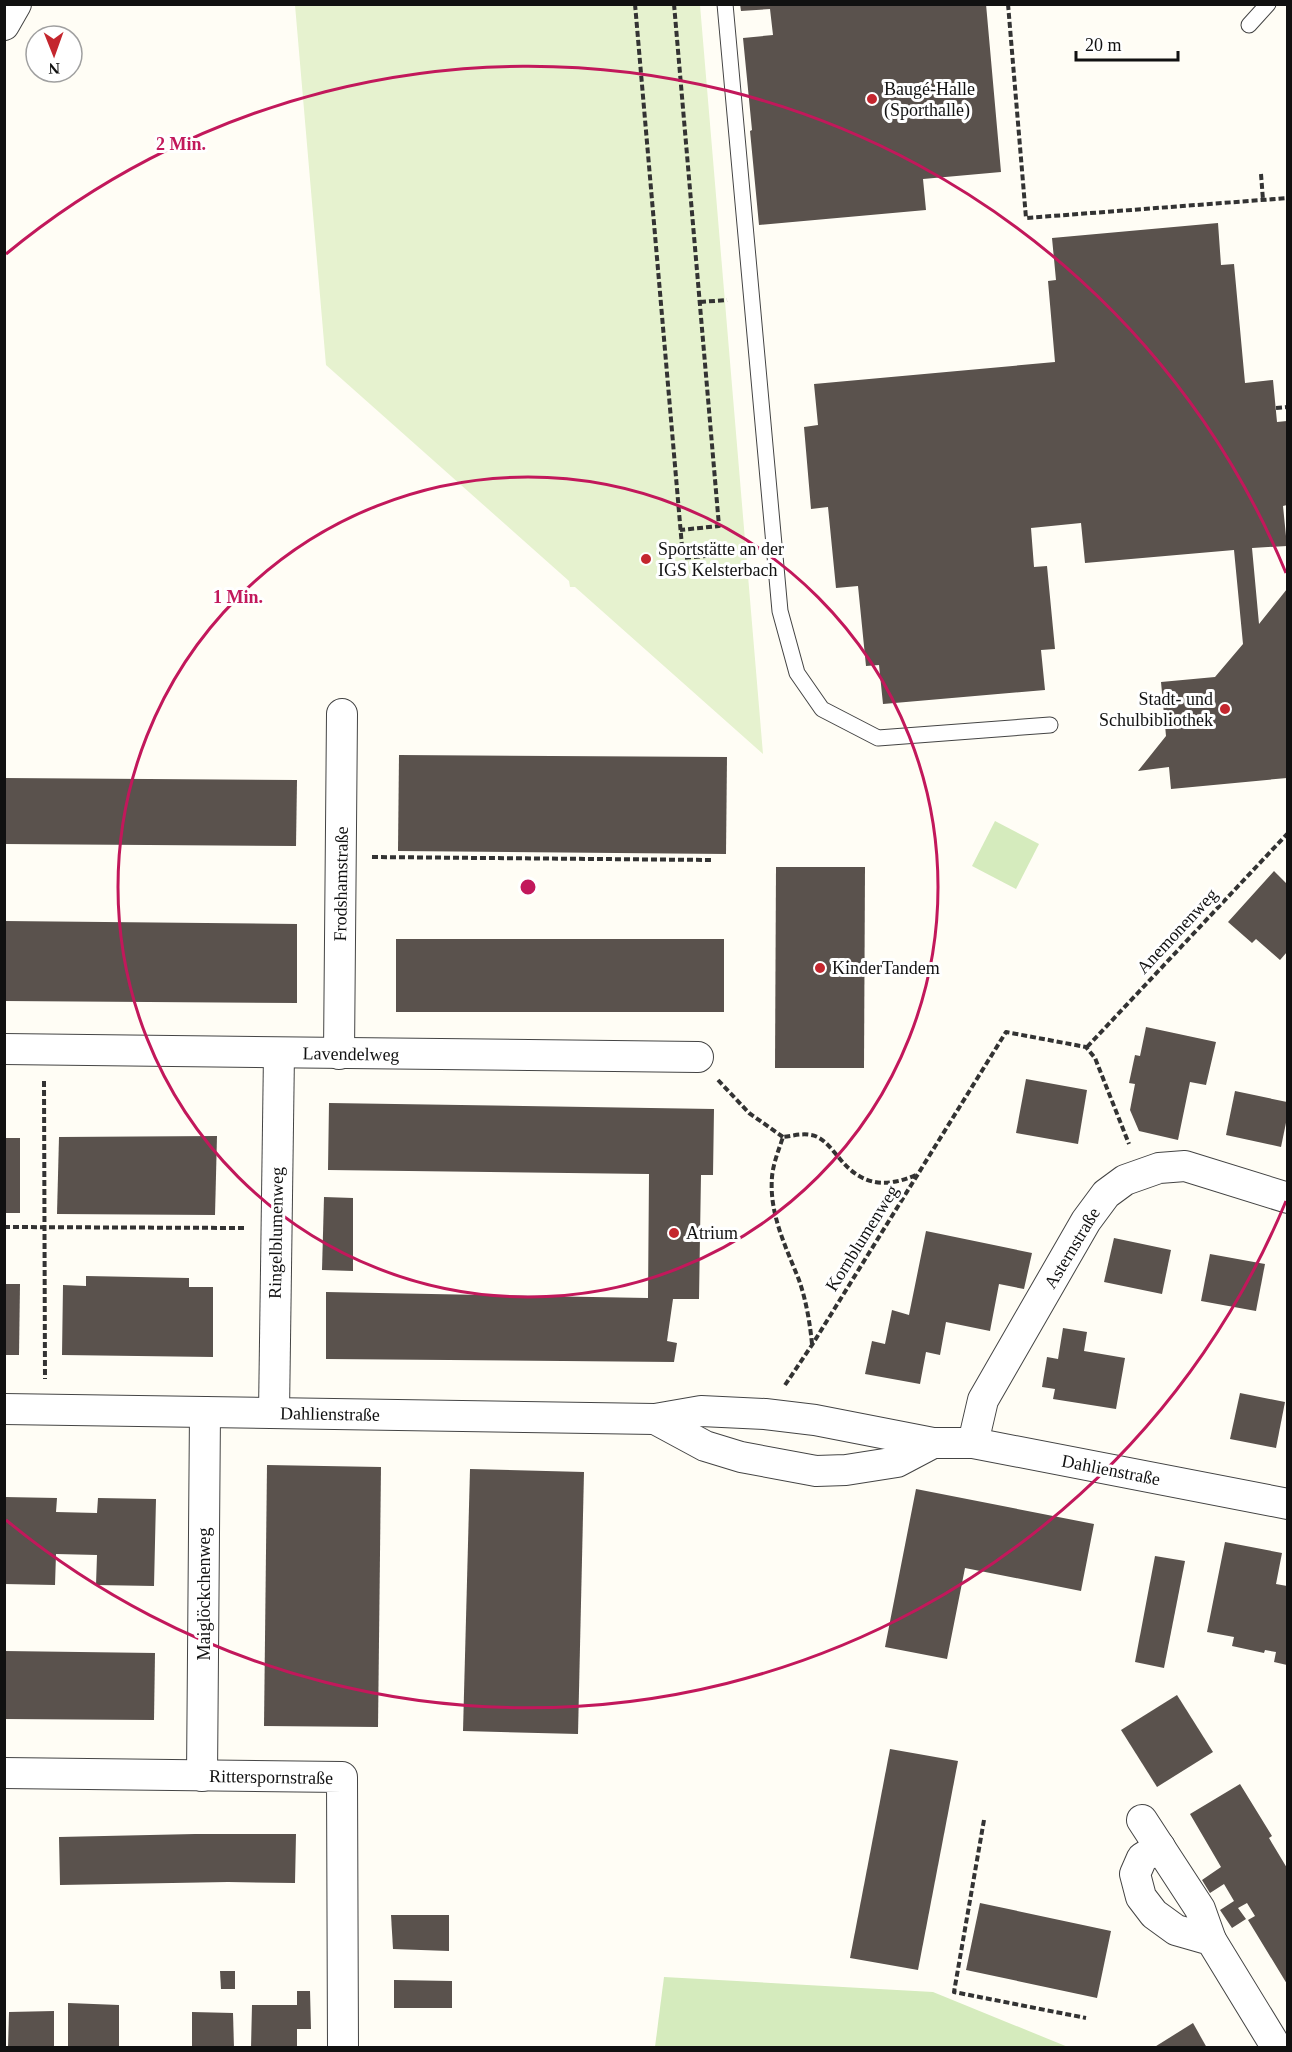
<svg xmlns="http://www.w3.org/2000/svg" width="1292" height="2052" viewBox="0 0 1292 2052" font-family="Georgia,serif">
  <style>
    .green { fill: #d5ebbd }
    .pitch { fill: #e6f2cf }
    .building { fill: #5a524d }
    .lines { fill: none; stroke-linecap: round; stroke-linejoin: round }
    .lane-casing { stroke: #444; stroke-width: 17 }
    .street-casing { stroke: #444; stroke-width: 32 }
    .path { stroke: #333; stroke-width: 4; stroke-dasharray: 6 3; stroke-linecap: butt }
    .lane { stroke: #fff; stroke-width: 15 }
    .street { stroke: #fff; stroke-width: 30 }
    .ring { fill: none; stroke: #c2185b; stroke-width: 3 }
    .poi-dot { fill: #c4262e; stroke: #fff; stroke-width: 2 }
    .labels { text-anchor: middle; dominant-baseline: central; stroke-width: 6; stroke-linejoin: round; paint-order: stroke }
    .poi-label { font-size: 18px; fill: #111; stroke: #fff; text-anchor: start }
    .street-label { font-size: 18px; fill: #111; stroke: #fff }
    .centre { fill: #c2185b; stroke: #fff; stroke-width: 3 }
    .ring-label { font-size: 18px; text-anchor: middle; font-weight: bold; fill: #c2185b; stroke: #fff; stroke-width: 6; stroke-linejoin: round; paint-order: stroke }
  </style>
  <rect width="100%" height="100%" fill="#fffdf5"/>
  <g class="green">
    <polygon points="995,821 1039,844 1016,889 972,866"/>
    <polygon points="664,1977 933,1992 1068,2047 655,2047"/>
  </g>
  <polygon class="pitch" points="295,5 700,5 763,754 575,587 570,587 569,581 326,365"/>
  <g class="building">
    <polygon points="740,4 986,4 1001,172 923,179 926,210 759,225 750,131 752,130 743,38 773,35 770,9 741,11"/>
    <polygon points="1218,223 1221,265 1234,264 1245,383 1273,380 1277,422 1287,421 1287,505 1283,506 1287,546 1252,548 1259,624 1287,589 1287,778 1171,789 1169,767 1138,771 1166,736 1161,682 1215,677 1243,644 1234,550 1085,563 1081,523 1031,528 1034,567 1047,566 1055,649 1041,650 1045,690 883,704 879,665 866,666 858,586 836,588 828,507 811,509 804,427 818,425 814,384 1055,362 1048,281 1056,280 1052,238"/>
    <polygon points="399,755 727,757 726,854 398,851"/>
    <polygon points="4,778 297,780 296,846 4,844"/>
    <polygon points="776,867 865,867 864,1068 775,1068"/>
    <polygon points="1274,871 1287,884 1287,952 1280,960 1256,939 1252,943 1228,922"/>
    <polygon points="4,921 297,924 297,1003 4,1001"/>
    <rect x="396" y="939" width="328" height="73"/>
    <polygon points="1146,1027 1216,1042 1206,1085 1190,1082 1178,1140 1139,1131 1130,1110 1135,1084 1129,1083 1135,1055 1140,1056"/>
    <polygon points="1026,1079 1087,1090 1078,1144 1016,1133"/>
    <polygon points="1235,1091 1287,1102 1287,1118 1281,1147 1226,1135"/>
    <polygon points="329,1103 714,1109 713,1175 701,1175 699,1299 673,1299 667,1341 677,1343 674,1362 326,1359 326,1292 648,1298 649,1174 328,1170"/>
    <polygon points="217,1136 215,1215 57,1214 59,1137"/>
    <rect x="4" y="1138" width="16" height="75"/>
    <polygon points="324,1197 353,1198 353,1271 322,1270"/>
    <polygon points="926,1231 1032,1253 1024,1289 999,1284 990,1331 946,1322 940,1355 926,1352 920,1384 865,1374 872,1341 885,1344 892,1310 909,1315"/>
    <polygon points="1114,1238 1171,1250 1162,1294 1104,1282"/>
    <polygon points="1210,1254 1265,1264 1256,1311 1201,1301"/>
    <polygon points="86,1276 189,1278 189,1287 213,1287 213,1357 62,1355 63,1285 86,1286"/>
    <polygon points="4,1284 20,1284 19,1355 4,1355"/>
    <polygon points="1063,1328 1087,1332 1084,1351 1125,1358 1116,1409 1053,1399 1055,1389 1042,1387 1047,1357 1058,1359"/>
    <polygon points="1240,1393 1285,1402 1276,1448 1230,1439"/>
    <polygon points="267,1465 381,1467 378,1727 264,1726"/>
    <polygon points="470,1469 584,1472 578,1734 463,1731"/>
    <polygon points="916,1489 1094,1524 1081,1591 965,1568 947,1659 885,1647"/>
    <polygon points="4,1497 57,1498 56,1512 97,1513 98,1498 156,1499 154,1586 96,1585 97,1555 56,1554 55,1585 4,1584"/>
    <polygon points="1225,1542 1282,1553 1276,1584 1287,1586 1287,1665 1274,1662 1276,1652 1265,1650 1264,1653 1232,1646 1234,1637 1207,1632"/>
    <polygon points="1155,1556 1185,1561 1164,1668 1135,1662"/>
    <polygon points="4,1651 155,1653 154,1720 4,1719"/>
    <polygon points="1177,1695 1213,1752 1157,1787 1121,1730"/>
    <polygon points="890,1749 958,1761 918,1970 850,1958"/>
    <polygon points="1240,1784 1272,1836 1269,1838 1287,1868 1287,1984 1248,1920 1255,1916 1247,1903 1238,1908 1246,1919 1232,1928 1220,1910 1234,1901 1224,1884 1210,1893 1202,1880 1221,1867 1190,1814"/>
    <polygon points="195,1834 296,1834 295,1883 228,1882 60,1885 59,1837"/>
    <polygon points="980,1903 1111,1931 1097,1998 966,1970"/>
    <polygon points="391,1915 449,1915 449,1951 393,1949"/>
    <polygon points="220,1971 235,1971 235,1989 221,1989"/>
    <polygon points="394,1980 452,1981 452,2008 394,2008"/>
    <polygon points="297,1991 310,1991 311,2029 297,2029 297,2048 251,2048 252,2005 297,2005"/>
    <polygon points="68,2003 119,2005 119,2048 68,2048"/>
    <polygon points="54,2011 54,2048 8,2048 9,2012"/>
    <polygon points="192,2012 233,2013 234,2048 192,2048"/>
    <polygon points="1193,2023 1207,2048 1153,2048"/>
  </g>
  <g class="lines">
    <defs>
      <g id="lane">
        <polyline points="725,4 780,611 797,673 822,709 878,738 1050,725"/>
        <polyline points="1249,25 1268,4"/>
      </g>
      <g id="street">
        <polyline points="4,25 16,4"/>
        <polyline points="4,1049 698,1057"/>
        <polyline points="339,1054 342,714"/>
        <polyline points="4,1409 655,1419 701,1411 765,1414 815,1420 933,1443 973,1443 1288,1504"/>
        <polyline points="274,1413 279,1053"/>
        <polyline points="655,1419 705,1446 741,1457 816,1471 846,1470 897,1462 933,1443"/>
        <polyline points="973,1443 983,1400 1086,1221 1106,1194 1125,1180 1159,1168 1185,1166 1288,1198"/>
        <polyline points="4,1773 342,1777 343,2048"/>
        <polyline points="202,1776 205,1412"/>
        <polyline points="1142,1820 1200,1909 1211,1940"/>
        <polyline points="1160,1847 1142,1858 1135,1874 1141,1897 1154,1914 1176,1930 1211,1940 1277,2048"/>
      </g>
    </defs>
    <use href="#lane" class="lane-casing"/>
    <use href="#street" class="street-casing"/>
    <g class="path">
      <polyline points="635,4 683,558 750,552"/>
      <polyline points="674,4 719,526 680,530"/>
      <polyline points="1008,4 1026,218 1288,198"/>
      <polyline points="1261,174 1263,200"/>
      <polyline points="700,302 727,300"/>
      <polyline points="1276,408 1288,407"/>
      <polyline points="372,857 711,860"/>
      <polyline points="1087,1047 1288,833"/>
      <polyline points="718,1080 749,1113 783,1137"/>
      <polyline points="44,1081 45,1379"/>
      <polyline points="4,1227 244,1228"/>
      <path d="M812,1344C810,1323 806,1300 799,1280C786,1247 769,1214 772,1177C773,1164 779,1149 783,1137C792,1136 802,1133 811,1135C824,1137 832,1150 840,1159C862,1186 886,1188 916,1175"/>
      <polyline points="785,1385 812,1345 1006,1032 1086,1047 1095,1058 1129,1144"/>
      <polyline points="984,1820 954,1992 1086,2018"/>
    </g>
    <use href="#lane" class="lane"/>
    <use href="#street" class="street"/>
  </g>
  <g class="ring">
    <circle cx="528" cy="887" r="410"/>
    <path d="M1286 1201A820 820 0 0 1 6 1520M6 254A820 820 0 0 1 1286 573"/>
  </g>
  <g class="poi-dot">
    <circle cx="872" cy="99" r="6"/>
    <circle cx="646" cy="559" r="6"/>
    <circle cx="1225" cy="709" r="6"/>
    <circle cx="820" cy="968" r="6"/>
    <circle cx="674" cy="1233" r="6"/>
  </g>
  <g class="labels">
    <g class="poi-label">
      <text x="884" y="89">Baugé-Halle<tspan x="884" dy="21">(Sporthalle)</tspan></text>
      <text x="658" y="549">Sportstätte an der<tspan x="658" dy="21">IGS Kelsterbach</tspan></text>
      <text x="1213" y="699" text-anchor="end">Stadt- und<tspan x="1213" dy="21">Schulbibliothek</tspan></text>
      <text x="832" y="968">KinderTandem</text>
      <text x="686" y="1233">Atrium</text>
    </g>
    <g class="street-label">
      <text transform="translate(341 884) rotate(-89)">Frodshamstraße</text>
      <text transform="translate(1177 931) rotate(-47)">Anemonenweg</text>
      <text transform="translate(351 1054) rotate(1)">Lavendelweg</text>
      <text transform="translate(276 1233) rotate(-89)">Ringelblumenweg</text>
      <text transform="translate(862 1238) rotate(-58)">Kornblumenweg</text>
      <text transform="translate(1072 1248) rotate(-59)">Asternstraße</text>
      <text transform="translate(330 1414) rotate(1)">Dahlienstraße</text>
      <text transform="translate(1111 1470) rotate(11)">Dahlienstraße</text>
      <text transform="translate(204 1594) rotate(-90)">Maiglöckchenweg</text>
      <text transform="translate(271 1777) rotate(1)">Ritterspornstraße</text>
    </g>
  </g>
  <circle cx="528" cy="887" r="9" class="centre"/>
  <g class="ring-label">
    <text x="181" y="150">2 Min.</text>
    <text x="238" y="603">1 Min.</text>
  </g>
  <rect width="1292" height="2052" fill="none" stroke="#111111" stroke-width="12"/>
  <g transform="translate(54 54) rotate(179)"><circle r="28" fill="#ffffff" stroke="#a0a0a0" stroke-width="1.5"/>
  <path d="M0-4.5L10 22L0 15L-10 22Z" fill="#c4262e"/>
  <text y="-9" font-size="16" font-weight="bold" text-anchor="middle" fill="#111111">N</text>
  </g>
  <path d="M1076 51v9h102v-9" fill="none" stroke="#111111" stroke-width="3"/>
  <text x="1085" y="51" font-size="18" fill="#111111" stroke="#ffffff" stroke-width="4.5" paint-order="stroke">20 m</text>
</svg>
